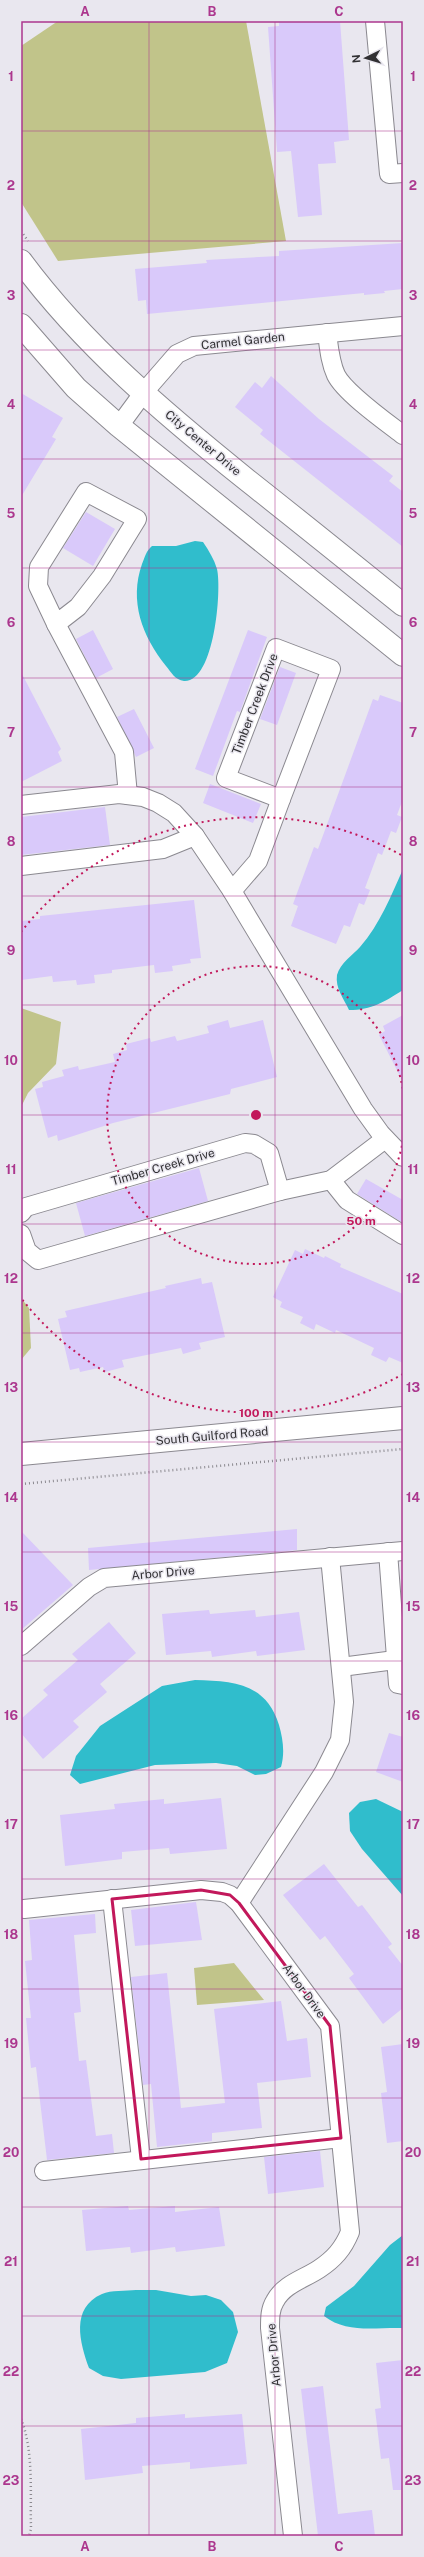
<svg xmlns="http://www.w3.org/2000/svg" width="424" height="2557" viewBox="0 0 424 2557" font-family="'Public Sans',sans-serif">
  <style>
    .green { fill: #c1c48a }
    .water { fill: #30bdcc }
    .building { fill: #d9c9fa }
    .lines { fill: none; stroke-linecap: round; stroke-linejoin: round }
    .minor-casing { stroke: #8b8990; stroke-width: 20 }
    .tertiary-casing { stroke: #8b8990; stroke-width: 24 }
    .secondary-casing { stroke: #8b8990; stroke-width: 24 }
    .path { stroke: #8c8a90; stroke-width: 2.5; stroke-dasharray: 1 3; stroke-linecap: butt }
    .minor { stroke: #fff; stroke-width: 18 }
    .tertiary { stroke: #fff; stroke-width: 22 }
    .secondary { stroke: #fff; stroke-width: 22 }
    .marked { fill: none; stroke: #c2185b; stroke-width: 3; stroke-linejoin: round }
    .grid { fill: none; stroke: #ac378e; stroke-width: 1; stroke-opacity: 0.55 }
    .ring { fill: none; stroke: #c2185b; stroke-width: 2; stroke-dasharray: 2 4 }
    .labels { text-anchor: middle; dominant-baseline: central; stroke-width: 3; stroke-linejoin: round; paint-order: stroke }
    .street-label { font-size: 12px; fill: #313033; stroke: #e9e7ef }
    .centre { fill: #c2185b; stroke: #e9e7ef; stroke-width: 2 }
    .ring-label { font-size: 12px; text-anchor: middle; font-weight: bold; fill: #c2185b; stroke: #e9e7ef; stroke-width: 3; stroke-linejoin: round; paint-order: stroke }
    .neatline { fill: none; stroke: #ac378e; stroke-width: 1.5 }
    .grid-label { font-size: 13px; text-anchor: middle; font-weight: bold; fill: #ac378e }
  </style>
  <rect width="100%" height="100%" fill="#e9e7ef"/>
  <g class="green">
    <polygon points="58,21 246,21 286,241 58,261 21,202 21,46"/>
    <polygon points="21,1008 61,1022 56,1064 28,1093 21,1107"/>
    <polygon points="21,1298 29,1308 31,1348 21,1360"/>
    <polygon points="234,1963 264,2000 197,2005 194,1968"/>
  </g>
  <g class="water">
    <path d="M195,541L203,542C209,551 214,559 217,569C222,591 214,683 184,681C175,680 171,672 166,666C142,636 129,601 142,564C145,557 146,551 152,546H176Z"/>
    <path d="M403,869V990C384,1002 372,1010 349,1010C344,999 335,988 337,975C340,963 353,955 360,947C380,924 391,896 403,869Z"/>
    <path d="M195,1680C233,1681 266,1683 279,1725C283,1739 285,1753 281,1767L266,1774L255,1775L237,1766L216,1763L155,1765L80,1784L70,1775L76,1756L100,1726L162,1686Z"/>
    <polygon points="376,1799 403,1812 403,1896 362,1849 350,1831 349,1813 360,1802"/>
    <path d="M403,2235V2328C376,2327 347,2334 324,2316L326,2307L354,2286L390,2245Z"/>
    <path d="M136,2290H156L191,2296L206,2295L221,2300L233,2312L238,2332L227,2363L205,2372L121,2379L103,2376L89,2368C80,2343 70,2308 102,2294C111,2290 126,2291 136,2290Z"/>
  </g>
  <g class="building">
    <polygon points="279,21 340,21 349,140 334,142 336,163 318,164 322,215 298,217 291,151 277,152 268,27 279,26"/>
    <polygon points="403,243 403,289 384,291 385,293 364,295 364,293 147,314 146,300 138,301 135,269 207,263 206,260 279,256 279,251"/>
    <polygon points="271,376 319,419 393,476 389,481 403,492 403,547 260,434 263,430 235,407 255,382 262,388"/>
    <polygon points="21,393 63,418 52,437 56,439 21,497"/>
    <polygon points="86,512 115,529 93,566 63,548"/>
    <polygon points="93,630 113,669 96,678 76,639"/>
    <polygon points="248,630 267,637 240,712 237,711 213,776 195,769"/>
    <polygon points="280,667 296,673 277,725 260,719"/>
    <polygon points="21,672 61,749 58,752 62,761 21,782"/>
    <polygon points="380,695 403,703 403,799 397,815 402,817 396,833 391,831 382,855 378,853 365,888 370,890 364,905 359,903 350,927 344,925 336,944 291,926 298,906 293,904 314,847 318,849 373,699 378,701"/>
    <polygon points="134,709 154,748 136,757 117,717"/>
    <polygon points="210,784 261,804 253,823 203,803"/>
    <polygon points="105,807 110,845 21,855 21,817"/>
    <polygon points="194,900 201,958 190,959 191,963 172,966 173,971 155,973 154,965 112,970 112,973 94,975 95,983 77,985 76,980 53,982 52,976 21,980 21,921 40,919 40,916"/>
    <polygon points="403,1015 403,1082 379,1035 385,1031 383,1026"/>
    <polygon points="228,1020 230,1028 263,1020 277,1077 231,1089 230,1094 113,1123 58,1141 57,1135 48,1138 35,1089 43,1087 42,1082 64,1076 62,1070 78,1066 79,1070 115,1062 113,1054 127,1050 126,1044 150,1038 151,1042 175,1036 177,1041 209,1033 207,1026"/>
    <polygon points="199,1168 208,1201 85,1236 76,1203"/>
    <polygon points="366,1179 403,1200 403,1223 357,1194"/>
    <polygon points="305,1249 324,1258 325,1256 341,1264 340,1267 403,1294 403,1363 389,1357 386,1362 371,1355 374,1348 336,1330 335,1333 316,1324 314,1330 300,1323 303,1317 280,1307 282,1302 273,1297 295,1250 303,1254"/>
    <polygon points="201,1278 202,1284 212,1282 225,1337 199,1343 201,1349 183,1354 181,1348 122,1360 124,1367 105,1372 103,1367 80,1372 79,1368 70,1370 58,1319 67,1317 65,1311 166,1288 165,1286"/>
    <polygon points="297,1529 297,1550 89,1570 88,1548"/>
    <polygon points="21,1531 73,1585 21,1630"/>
    <polygon points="209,1610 210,1614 255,1610 256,1617 299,1612 305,1650 257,1656 256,1651 212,1657 211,1651 166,1655 162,1614"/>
    <polygon points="109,1622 136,1653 100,1684 107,1692 73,1721 79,1727 43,1759 21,1733 21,1719 48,1695 43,1690 78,1660 72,1654"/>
    <polygon points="389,1733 403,1737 403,1782 376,1772"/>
    <polygon points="221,1798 227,1849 170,1854 169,1848 122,1852 122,1859 65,1866 60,1815 115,1809 114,1804 164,1799 164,1804"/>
    <polygon points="324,1864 358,1907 362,1905 392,1944 388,1947 403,1966 403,2008 383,2024 349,1978 354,1974 325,1936 320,1940 283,1895"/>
    <polygon points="196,1902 202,1940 135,1946 131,1910"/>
    <polygon points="95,1914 96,1933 74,1935 81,2012 74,2013 79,2061 86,2060 96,2136 112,2134 114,2153 47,2160 36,2067 31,2068 26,2018 31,2018 25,1961 32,1960 29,1920"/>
    <polygon points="167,1973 181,2108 225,2103 214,2009 281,2001 287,2041 307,2038 311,2077 257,2083 262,2128 212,2133 212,2141 157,2147 151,2084 143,2085 131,1977"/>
    <polygon points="403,2044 403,2141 387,2143 381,2093 387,2092 381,2047"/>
    <polygon points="320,2151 324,2187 268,2194 264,2157"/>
    <polygon points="128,2206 129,2210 175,2206 175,2212 219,2207 225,2246 176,2252 175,2247 131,2253 130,2247 86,2251 82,2210"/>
    <polygon points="403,2360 403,2490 393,2490 389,2458 381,2459 375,2409 381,2408 376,2363"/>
    <polygon points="323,2386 338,2514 372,2510 375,2536 318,2536 301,2389"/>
    <polygon points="185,2414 185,2418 242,2414 247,2464 190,2469 190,2462 142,2466 143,2473 85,2480 81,2429 136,2423 136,2418"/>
  </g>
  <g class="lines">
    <defs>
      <g id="minor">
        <polyline points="375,21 389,174 403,173"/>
        <path d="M327,333C329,348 330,362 336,375C345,393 386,422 403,435"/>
        <polyline points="119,426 144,392 177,354 194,346 403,326"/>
        <polygon points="86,492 137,519 102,576 78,607 56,624 38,586 39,567"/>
        <polyline points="56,624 124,752 128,795"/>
        <polygon points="276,648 331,669 281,799 226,778"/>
        <polyline points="21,805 119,794 143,797 158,803 174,813 195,836 232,891 363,1109 381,1134 403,1157"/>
        <polyline points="21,866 163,849 195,836"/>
        <polyline points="232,891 258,861 281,799"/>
        <polyline points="331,1180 347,1200 403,1235"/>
        <polyline points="280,1191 331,1180 385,1139"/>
        <polyline points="21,1213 26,1207 245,1143 254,1144 269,1153 280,1191 38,1260 27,1251 21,1234"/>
        <polyline points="388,1552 398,1684 403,1685"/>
        <polyline points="21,1646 89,1587 104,1578 403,1551"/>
        <polyline points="341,1667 395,1660"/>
        <polyline points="112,1899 141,2159"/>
        <polyline points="239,1903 324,1772 340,1740 344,1702 330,1557"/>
        <path d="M24,1909L201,1890L222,1892L230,1895L239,1903L330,2026L350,2232C343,2249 334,2259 319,2269C304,2279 284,2284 275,2301C270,2309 270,2318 270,2328L293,2536"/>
        <polyline points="44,2171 341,2138"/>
      </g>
      <g id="tertiary">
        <path d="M21,261C84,346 165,414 247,480C299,521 351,563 403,605"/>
        <polyline points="21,325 76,388 119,426 403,655"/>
      </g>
      <polyline id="secondary" points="21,1454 403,1418"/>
    </defs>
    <use href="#minor" class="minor-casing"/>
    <use href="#tertiary" class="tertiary-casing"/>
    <use href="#secondary" class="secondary-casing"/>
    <g class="path">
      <polyline points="21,231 28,241"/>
      <polyline points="21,1484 403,1449"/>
      <path d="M21,2419C34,2451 30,2494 31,2529L29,2536"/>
    </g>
    <use href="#minor" class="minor"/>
    <use href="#tertiary" class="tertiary"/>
    <use href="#secondary" class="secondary"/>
  </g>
  <path class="marked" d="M201,1890L230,1895L239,1903L330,2026L341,2138L141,2159L112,1899Z"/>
  <path class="grid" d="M149,21V2536M275,21V2536M21,131H403M21,241H403M21,350H403M21,459H403M21,568H403M21,678H403M21,787H403M21,896H403M21,1005H403M21,1115H403M21,1224H403M21,1333H403M21,1442H403M21,1552H403M21,1661H403M21,1770H403M21,1879H403M21,1989H403M21,2098H403M21,2207H403M21,2316H403M21,2426H403"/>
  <g class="ring">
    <path d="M403 1140A149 149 0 1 1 403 1090"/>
    <path d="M403 1374A298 298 0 0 1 21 1298M21 932A298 298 0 0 1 403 856"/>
  </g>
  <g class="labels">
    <g class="street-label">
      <text transform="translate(243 341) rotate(-6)">Carmel Garden</text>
      <text transform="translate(203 443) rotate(40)">City Center Drive</text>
      <text transform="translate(255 704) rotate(-69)">Timber Creek Drive</text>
      <text transform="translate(163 1167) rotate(-16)">Timber Creek Drive</text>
      <text transform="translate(212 1436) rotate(-5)">South Guilford Road</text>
      <text transform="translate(163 1573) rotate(-5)">Arbor Drive</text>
      <text transform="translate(304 1991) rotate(54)">Arbor Drive</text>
      <text transform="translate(274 2355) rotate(-95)">Arbor Drive</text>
    </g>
  </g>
  <circle cx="256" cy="1115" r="6" class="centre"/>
  <g class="ring-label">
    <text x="361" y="1225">50 m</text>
    <text x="256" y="1417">100 m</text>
  </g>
  <rect width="424" height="2557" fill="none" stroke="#e9e7ef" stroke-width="44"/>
  <g transform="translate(366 58) rotate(265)" stroke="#e9e7ef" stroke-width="3" paint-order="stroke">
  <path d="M0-3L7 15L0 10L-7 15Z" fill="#313033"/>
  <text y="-6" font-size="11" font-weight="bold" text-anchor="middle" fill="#313033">N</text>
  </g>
  <rect x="22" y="22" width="380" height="2513" class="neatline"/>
  <g class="grid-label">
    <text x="85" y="16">A</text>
    <text x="212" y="16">B</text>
    <text x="339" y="16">C</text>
    <text x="11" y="81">1</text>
    <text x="413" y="81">1</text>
    <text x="11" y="190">2</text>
    <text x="413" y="190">2</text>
    <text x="11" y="300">3</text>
    <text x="413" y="300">3</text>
    <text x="11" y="409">4</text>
    <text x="413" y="409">4</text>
    <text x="11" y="518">5</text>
    <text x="413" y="518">5</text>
    <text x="11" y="627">6</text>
    <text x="413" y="627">6</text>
    <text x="11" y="737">7</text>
    <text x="413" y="737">7</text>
    <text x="11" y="846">8</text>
    <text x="413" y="846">8</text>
    <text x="11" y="955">9</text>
    <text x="413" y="955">9</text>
    <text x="11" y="1065">10</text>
    <text x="413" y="1065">10</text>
    <text x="11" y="1174">11</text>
    <text x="413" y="1174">11</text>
    <text x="11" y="1283">12</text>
    <text x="413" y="1283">12</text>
    <text x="11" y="1392">13</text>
    <text x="413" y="1392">13</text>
    <text x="11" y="1502">14</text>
    <text x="413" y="1502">14</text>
    <text x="11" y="1611">15</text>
    <text x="413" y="1611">15</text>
    <text x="11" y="1720">16</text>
    <text x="413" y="1720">16</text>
    <text x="11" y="1829">17</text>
    <text x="413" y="1829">17</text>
    <text x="11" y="1939">18</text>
    <text x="413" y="1939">18</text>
    <text x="11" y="2048">19</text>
    <text x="413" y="2048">19</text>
    <text x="11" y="2157">20</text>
    <text x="413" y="2157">20</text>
    <text x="11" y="2266">21</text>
    <text x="413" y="2266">21</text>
    <text x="11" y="2376">22</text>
    <text x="413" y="2376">22</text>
    <text x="11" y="2485">23</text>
    <text x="413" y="2485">23</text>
    <text x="85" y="2551">A</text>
    <text x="212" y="2551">B</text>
    <text x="339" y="2551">C</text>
  </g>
</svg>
